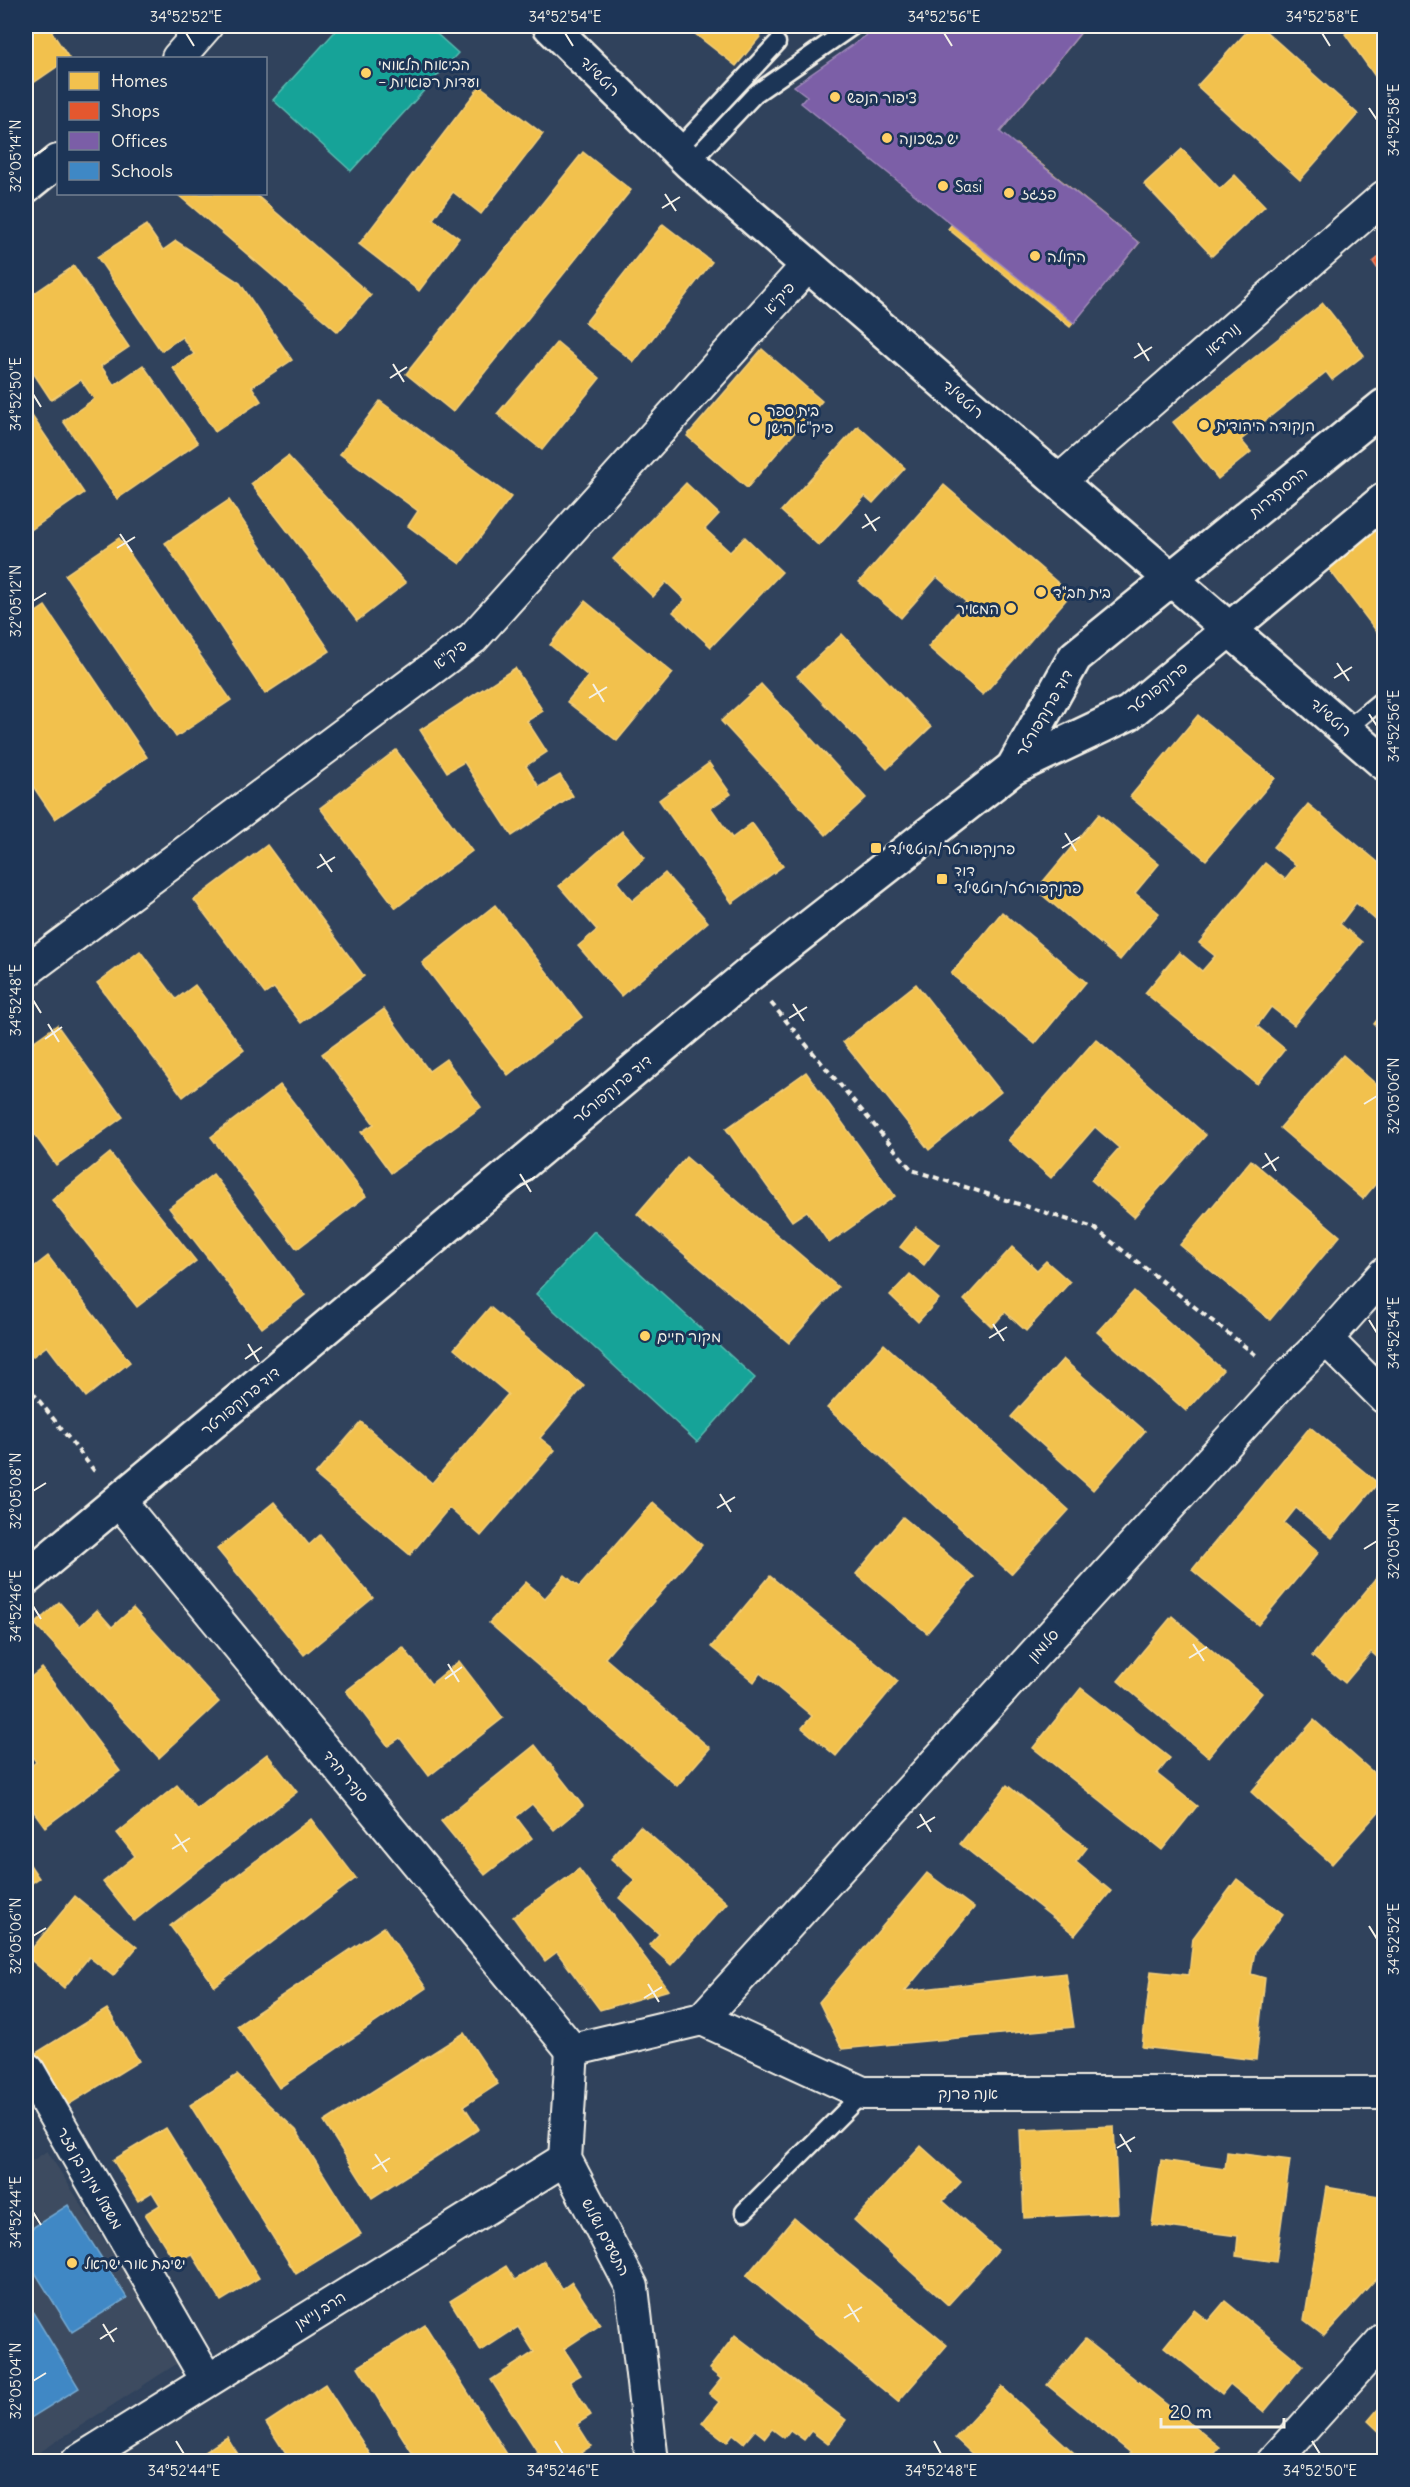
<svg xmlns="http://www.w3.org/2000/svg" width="1410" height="2487" viewBox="0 0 1410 2487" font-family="Delius,'Playpen Sans Hebrew',sans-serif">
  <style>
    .built { fill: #3d4c60 }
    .homes { fill: #f2c14e; stroke: #f3cf7c; stroke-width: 1.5 }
    .shops { fill: #e4572e; stroke: #e98566; stroke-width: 1.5 }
    .offices { fill: #7b5ea7; stroke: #9f8aba; stroke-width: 1.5 }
    .schools { fill: #3f88c5; stroke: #75a8d0; stroke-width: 1.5 }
    .public { fill: #17a398; stroke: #59bab0; stroke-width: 1.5 }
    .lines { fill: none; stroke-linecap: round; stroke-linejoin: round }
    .service-casing { stroke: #f4f1e8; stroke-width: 21 }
    .minor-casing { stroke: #f4f1e8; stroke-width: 36 }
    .tertiary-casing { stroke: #f4f1e8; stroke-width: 38 }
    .path { stroke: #f4f1e8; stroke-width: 4; stroke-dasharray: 6 4.5; stroke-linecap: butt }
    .service { stroke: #1d3557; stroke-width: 16 }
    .minor { stroke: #1d3557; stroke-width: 32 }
    .tertiary { stroke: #1d3557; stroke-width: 33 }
    .ticks { fill: none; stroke: #f4f1e8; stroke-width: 2 }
    .poi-dot { fill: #ffd166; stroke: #1d3557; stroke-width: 2 }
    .labels { text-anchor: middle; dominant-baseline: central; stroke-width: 6; stroke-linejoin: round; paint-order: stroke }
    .poi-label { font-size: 15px; fill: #f4f1e8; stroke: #1d3557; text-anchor: start }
    .street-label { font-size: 15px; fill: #f4f1e8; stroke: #1d3557 }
    .neatline { fill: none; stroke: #f4f1e8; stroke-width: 2 }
    .ticks-label { font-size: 15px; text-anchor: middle; fill: #f4f1e8 }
  </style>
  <rect width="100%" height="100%" fill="#30425c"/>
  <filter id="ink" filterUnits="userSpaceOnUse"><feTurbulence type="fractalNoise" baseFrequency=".0167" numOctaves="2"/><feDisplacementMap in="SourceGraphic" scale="12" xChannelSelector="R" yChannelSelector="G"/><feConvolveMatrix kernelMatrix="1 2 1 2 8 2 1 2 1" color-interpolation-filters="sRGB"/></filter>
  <g filter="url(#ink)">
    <polygon class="built" points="47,2151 181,2361 26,2461 26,2165"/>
    <g class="homes">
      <polygon points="26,26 48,26 69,58 58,58 58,66 26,88"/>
      <polygon points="685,26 769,26 736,66"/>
      <polygon points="975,26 1086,26 1000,132 933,77"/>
      <polygon points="1252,26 1260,26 1358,114 1300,180 1197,86"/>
      <polygon points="1357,26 1384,26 1384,89 1345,34"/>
      <polygon points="480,86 543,134 481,214 453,192 433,219 459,238 419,291 359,244"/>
      <polygon points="1016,144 1139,243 1070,327 948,229"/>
      <polygon points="1182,149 1220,189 1235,175 1265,206 1212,256 1144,184"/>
      <polygon points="583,152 631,190 453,412 406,374"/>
      <polygon points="177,194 255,194 371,295 338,332"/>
      <polygon points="663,224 712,262 634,362 585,323"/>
      <polygon points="146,225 163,250 176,241 240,283 292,360 252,387 261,401 215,432 173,368 194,354 182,337 161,351 97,257"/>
      <polygon points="74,266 129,347 101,366 114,385 143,365 198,443 117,499 63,421 94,399 81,380 51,400 26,362 26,299"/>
      <polygon points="1323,303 1364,355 1332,380 1326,372 1241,440 1251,452 1218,479 1173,422"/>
      <polygon points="557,342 600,378 542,450 497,414"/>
      <polygon points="762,349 822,401 747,488 687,436"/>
      <polygon points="380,401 511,497 460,564 408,526 418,511 340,454"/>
      <polygon points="26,407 84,493 28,532 26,529"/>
      <polygon points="858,426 905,468 873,503 865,496 819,546 781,511"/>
      <polygon points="288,456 406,583 357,621 251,484"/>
      <polygon points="686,483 719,514 705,529 730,552 745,537 782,572 711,647 673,612 685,600 666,582 653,597 613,559"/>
      <polygon points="944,485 1071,594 983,695 928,647 966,602 937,577 901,618 859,582"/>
      <polygon points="229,500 330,651 265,694 165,543"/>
      <polygon points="1384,511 1384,641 1322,560"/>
      <polygon points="119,538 231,700 176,737 65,575"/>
      <polygon points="585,601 673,673 617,741 567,702 588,676 550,645"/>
      <polygon points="45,606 147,757 55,819 26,776 26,619"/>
      <polygon points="842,634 931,727 887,769 797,676"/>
      <polygon points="515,668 543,711 527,721 547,752 526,766 539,787 560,775 573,796 512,836 464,762 447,772 420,730"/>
      <polygon points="761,684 866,798 826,835 721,721"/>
      <polygon points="1198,715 1275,778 1206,860 1130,797"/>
      <polygon points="396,750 472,851 396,908 320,808"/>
      <polygon points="709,763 731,794 711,808 732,838 752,823 783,866 732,903 659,800"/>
      <polygon points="1308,804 1384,867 1384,927 1356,903 1340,924 1362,942 1294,1025 1271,1007 1257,1026 1285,1049 1257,1084 1145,993 1179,952 1202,971 1215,956 1199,943 1265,863 1285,879 1296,865 1273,847"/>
      <polygon points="1099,814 1159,864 1135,893 1159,913 1120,960 1036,890"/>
      <polygon points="622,831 645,858 617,882 632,901 665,873 708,922 621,996 578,946 597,930 559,886"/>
      <polygon points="267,845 364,976 301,1023 274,988 265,994 194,900"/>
      <polygon points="495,905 582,1017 508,1075 422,963"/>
      <polygon points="1002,912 1086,982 1035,1044 951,974"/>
      <polygon points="140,951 176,999 195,985 244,1050 183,1097 97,983"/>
      <polygon points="916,984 1001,1092 929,1150 843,1042"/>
      <polygon points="384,1009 429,1071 446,1059 481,1107 391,1173 361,1132 374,1124 322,1054"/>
      <polygon points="1384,1011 1384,1033 1374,1024"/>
      <polygon points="57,1025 123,1117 56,1165 26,1123 26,1047"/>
      <polygon points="1096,1039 1206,1135 1134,1217 1091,1180 1119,1148 1095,1127 1051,1178 1008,1140"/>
      <polygon points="1343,1055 1384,1091 1384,1174 1363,1199 1280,1128"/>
      <polygon points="806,1072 895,1196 829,1243 807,1211 792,1221 726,1129"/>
      <polygon points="280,1085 366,1196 297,1249 211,1137"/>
      <polygon points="110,1153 196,1261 137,1307 52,1200"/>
      <polygon points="686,1157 838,1287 789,1343 637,1214"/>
      <polygon points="1251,1160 1340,1236 1270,1320 1180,1245"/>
      <polygon points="213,1174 305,1295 262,1328 169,1208"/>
      <polygon points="916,1227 939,1245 924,1265 900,1247"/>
      <polygon points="1012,1247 1037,1270 1046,1261 1070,1282 1026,1331 1005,1312 992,1327 964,1300"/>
      <polygon points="48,1256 130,1362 86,1397 47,1346 32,1357 26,1349 26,1273"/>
      <polygon points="910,1274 939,1299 918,1322 890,1295"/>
      <polygon points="1134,1291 1223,1370 1186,1411 1097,1332"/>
      <polygon points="490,1307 584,1386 540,1438 555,1450 481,1536 449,1508 410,1555 315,1475 361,1422 432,1483 508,1394 454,1349"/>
      <polygon points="884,1344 1069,1510 1011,1574 827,1408"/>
      <polygon points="1063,1359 1145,1431 1093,1490 1011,1417"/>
      <polygon points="1310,1427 1378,1483 1332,1538 1296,1508 1284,1523 1319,1552 1258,1625 1192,1570"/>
      <polygon points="274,1502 309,1545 320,1535 373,1598 304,1655 217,1549"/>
      <polygon points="653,1502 702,1545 605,1658 710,1748 677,1786 489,1623 526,1582 545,1598 565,1575 579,1587"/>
      <polygon points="903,1517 974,1577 927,1633 856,1574"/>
      <polygon points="1384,1569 1384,1613 1378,1621 1384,1627 1384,1663 1371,1652 1345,1683 1312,1656"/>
      <polygon points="770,1576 898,1681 836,1756 802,1728 812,1716 760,1673 754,1682 711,1647"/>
      <polygon points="59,1602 80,1626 97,1610 112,1627 133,1608 219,1702 159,1758 35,1624"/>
      <polygon points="1172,1616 1262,1693 1208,1757 1118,1681"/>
      <polygon points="403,1647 431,1684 459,1661 503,1718 429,1776 400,1738 388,1746 346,1691"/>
      <polygon points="42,1668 120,1771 45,1827 26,1801 26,1770 36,1762 26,1748 26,1681"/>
      <polygon points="1081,1688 1170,1758 1157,1774 1197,1806 1162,1850 1033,1748"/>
      <polygon points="1314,1720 1384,1782 1384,1806 1332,1864 1251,1792"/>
      <polygon points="535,1745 583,1806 554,1830 532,1804 516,1817 532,1838 485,1875 441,1821"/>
      <polygon points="267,1754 297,1792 134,1921 103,1882 135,1856 117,1833 177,1785 197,1809"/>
      <polygon points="1007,1785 1087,1848 1076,1862 1111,1891 1075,1935 960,1844"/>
      <polygon points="311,1819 356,1878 215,1986 170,1926"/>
      <polygon points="640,1826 727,1903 671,1965 649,1945 659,1934 619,1898 635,1880 611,1859"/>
      <polygon points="26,1859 39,1878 26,1887"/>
      <polygon points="579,1869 669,1990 600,2010 557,1952 545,1961 513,1917"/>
      <polygon points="927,1873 974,1908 905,1991 1066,1973 1074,2027 842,2049 819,2002"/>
      <polygon points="1237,1879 1283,1914 1255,1951 1251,1974 1265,1978 1256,2060 1142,2047 1151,1971 1189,1975 1193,1938"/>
      <polygon points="75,1896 137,1947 113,1976 89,1957 64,1988 26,1956"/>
      <polygon points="384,1927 426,1988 279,2088 237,2026"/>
      <polygon points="107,2009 139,2061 68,2105 36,2053"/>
      <polygon points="464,2033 498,2084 464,2106 479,2129 372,2198 324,2122"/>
      <polygon points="237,2075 296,2130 361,2234 296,2274 190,2105"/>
      <polygon points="1114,2126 1118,2213 1024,2218 1020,2130"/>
      <polygon points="166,2128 259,2278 221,2301 192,2254 176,2263 145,2214 160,2205 152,2192 138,2201 113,2160"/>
      <polygon points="921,2146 961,2182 943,2201 998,2250 948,2305 854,2220"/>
      <polygon points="1227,2152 1290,2160 1276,2262 1236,2256 1238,2236 1152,2225 1161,2160 1225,2169"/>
      <polygon points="1326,2187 1384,2197 1384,2270 1324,2336 1304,2321"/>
      <polygon points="794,2218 947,2345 898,2402 746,2276"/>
      <polygon points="544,2261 562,2289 572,2282 600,2325 564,2349 581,2375 570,2381 591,2415 577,2424 591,2446 567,2462 544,2462 491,2380 534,2352 518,2327 481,2351 450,2301 506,2266 515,2280"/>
      <polygon points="1225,2301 1303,2365 1264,2412 1230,2384 1222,2394 1164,2347 1194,2310 1208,2321"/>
      <polygon points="425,2325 512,2462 418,2462 358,2367"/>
      <polygon points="735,2335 846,2420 828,2444 811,2431 804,2440 790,2430 784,2438 772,2429 765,2438 755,2430 744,2443 733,2434 727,2442 702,2423 719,2402 709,2394 721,2379 709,2369"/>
      <polygon points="1085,2339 1220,2447 1208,2462 1142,2462 1047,2385"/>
      <polygon points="325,2384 375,2462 291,2462 266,2423"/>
      <polygon points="1002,2387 1084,2462 981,2462 955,2438"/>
      <polygon points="1384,2402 1384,2436 1368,2421"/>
      <polygon points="227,2437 243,2462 189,2462"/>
    </g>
    <polygon class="shops" points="1384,253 1384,278 1373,262"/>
    <polygon class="offices" points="880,26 1086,26 1000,132 1139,243 1074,323 801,103 807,96 794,86"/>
    <g class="schools">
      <polygon points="68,2205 127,2298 72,2332 26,2258 26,2232"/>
      <polygon points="26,2301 79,2388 26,2421"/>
    </g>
    <g class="public">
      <polygon points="340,26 428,26 458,53 351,171 273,100"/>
      <polygon points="594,1231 755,1378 697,1442 536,1294"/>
    </g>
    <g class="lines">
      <defs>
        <g id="service">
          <polyline points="676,151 777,43"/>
          <polyline points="690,163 755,94 853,26"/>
          <polyline points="1345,730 1384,698"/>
          <polyline points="744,2212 863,2093"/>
        </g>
        <g id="minor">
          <polyline points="178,58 206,26"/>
          <polyline points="26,187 58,161"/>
          <polyline points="1059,481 1384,197"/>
          <polyline points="26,971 473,638 808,265"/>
          <polyline points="1326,1339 1384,1397"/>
          <polyline points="119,1501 572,2050"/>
          <polyline points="702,2019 1285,1379 1326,1339 1384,1274"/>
          <polyline points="572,2050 702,2019 863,2093 1384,2093"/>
          <polyline points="572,2050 565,2159 632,2287 652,2462"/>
          <polyline points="28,2070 207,2380"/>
          <polyline points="77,2462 565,2159"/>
          <polyline points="1273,2462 1384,2339"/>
        </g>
        <g id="tertiary">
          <polyline points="550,26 690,163 1384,763"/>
          <polyline points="1013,768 1129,713 1384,500"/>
          <polyline points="26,1578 747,976 1013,768 1075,657 1384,406"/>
        </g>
      </defs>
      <use href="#service" class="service-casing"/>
      <use href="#minor" class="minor-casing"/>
      <use href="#tertiary" class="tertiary-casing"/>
      <g class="path">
        <polyline points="771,1003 912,1170 1094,1228 1257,1356"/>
        <polyline points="26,1384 96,1473"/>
      </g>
      <use href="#service" class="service"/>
      <use href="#minor" class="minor"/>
      <use href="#tertiary" class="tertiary"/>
    </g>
  </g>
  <path class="ticks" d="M186,33L194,46M565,33L573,46M944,33L952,46M1322,33L1330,46M1369,108L1377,120M33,156L46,148M665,194L676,211M662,208L680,197M1138,343L1149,361M1134,358L1152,347M393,364L404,382M390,378L407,367M33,394L41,407M865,514L876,531M862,528L880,517M120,534L132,552M117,548L135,537M33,601L46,593M1337,663L1349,681M1334,678L1352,667M593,684L604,702M589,698L607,687M1369,714L1377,726M1065,833L1076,851M1062,848L1080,837M320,854L332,872M317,868L335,857M33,1000L41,1013M793,1004L804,1021M789,1018L807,1007M48,1024L59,1042M45,1039L62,1027M1364,1104L1377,1096M1265,1153L1276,1171M1262,1168L1279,1157M520,1174L531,1192M517,1188L535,1177M1369,1320L1377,1333M993,1324L1004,1341M989,1338L1007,1327M248,1344L259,1362M245,1359L262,1347M33,1491L46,1483M720,1494L731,1512M717,1508L735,1497M1364,1549L1377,1541M33,1606L41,1619M1193,1644L1204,1661M1189,1658L1207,1647M448,1664L459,1682M445,1679L462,1667M920,1814L931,1832M917,1828L935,1817M175,1834L187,1852M172,1849L190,1838M1369,1926L1377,1939M33,1936L46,1928M648,1984L659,2002M644,1998L662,1987M1120,2134L1131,2152M1117,2148L1135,2137M375,2154L387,2172M372,2169L390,2158M33,2212L41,2225M848,2304L859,2322M844,2318L862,2307M103,2324L114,2342M100,2339L117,2328M33,2381L46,2373M176,2441L184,2454M555,2441L563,2454M934,2441L941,2454M1312,2441L1320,2454"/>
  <g class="poi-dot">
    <circle cx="366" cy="73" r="6"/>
    <circle cx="835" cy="97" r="6"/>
    <circle cx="887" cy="138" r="6"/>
    <circle cx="943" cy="186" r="6"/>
    <circle cx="1009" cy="193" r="6"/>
    <circle cx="1035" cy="256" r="6"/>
    <circle cx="755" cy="419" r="6"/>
    <circle cx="1204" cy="425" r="6"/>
    <circle cx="1041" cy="592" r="6"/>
    <circle cx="1011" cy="608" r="6"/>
    <rect x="870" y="842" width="12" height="12" rx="3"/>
    <rect x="936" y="873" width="12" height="12" rx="3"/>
    <circle cx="645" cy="1336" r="6"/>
    <circle cx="72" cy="2263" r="6"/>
  </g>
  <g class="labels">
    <g class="poi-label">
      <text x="378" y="64">הביאוח הלאומי<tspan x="378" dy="17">– ועדות רפואיות</tspan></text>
      <text x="847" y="97">ציפור הנפש</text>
      <text x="899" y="138">יש בשכונה</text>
      <text x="955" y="186">Sasi</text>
      <text x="1021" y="193">פזגז</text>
      <text x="1047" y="256">הקולה</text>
      <text x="767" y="410">בית ספר<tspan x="767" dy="17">פיק"א הישן</tspan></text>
      <text x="1216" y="425">הנקודה היהודית</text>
      <text x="1053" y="592">בית חב"ד</text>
      <text x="999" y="608" text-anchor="end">המאיר</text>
      <text x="888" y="848">פרנקפורטר/רוטשילד</text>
      <text x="954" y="870">דוד<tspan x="954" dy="17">פרנקפורטר/רוטשילד</tspan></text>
      <text x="657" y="1336">מקור חיים</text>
      <text x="84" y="2263">ישיבת אור ישראל</text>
    </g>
    <g class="street-label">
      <text transform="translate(600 76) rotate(45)">רוטשילד</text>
      <text transform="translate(779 298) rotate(-48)">פיק"א</text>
      <text transform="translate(1222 339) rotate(-41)">נורדאו</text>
      <text transform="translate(963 399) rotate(41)">רוטשילד</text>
      <text transform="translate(1278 492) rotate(-39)">ההסתדרות</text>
      <text transform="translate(450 654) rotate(-37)">פיק"א</text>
      <text transform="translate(1157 688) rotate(-39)">פרנקפורטר</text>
      <text transform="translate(1044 713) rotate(-60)">דוד פרנקפורטר</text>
      <text transform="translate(1331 717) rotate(41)">רוטשילד</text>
      <text transform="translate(612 1089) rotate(-40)">דוד פרנקפורטר</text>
      <text transform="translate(240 1401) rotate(-40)">דוד פרנקפורטר</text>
      <text transform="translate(1043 1645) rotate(-48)">סלומון</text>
      <text transform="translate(346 1776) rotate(50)">סנדר חדד</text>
      <text x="968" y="2093">אנה פרנק</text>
      <text transform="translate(90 2178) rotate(60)">משעול מינה בן עזר</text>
      <text transform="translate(606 2237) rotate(62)">התשעים ושלוש</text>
      <text transform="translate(320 2310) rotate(-32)">הרב ניימן</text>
    </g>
  </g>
  <rect width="1410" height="2487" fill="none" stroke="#1d3557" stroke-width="66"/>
  <rect x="57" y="57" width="210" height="138" fill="#1d3557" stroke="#738091" stroke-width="1.5"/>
  <rect x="69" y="72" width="30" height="18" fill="#f2c14e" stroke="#738091" stroke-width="1.5"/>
  <text x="111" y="87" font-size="18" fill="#f4f1e8">Homes</text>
  <rect x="69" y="102" width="30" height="18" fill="#e4572e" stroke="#738091" stroke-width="1.5"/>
  <text x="111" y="117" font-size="18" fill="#f4f1e8">Shops</text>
  <rect x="69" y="132" width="30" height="18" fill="#7b5ea7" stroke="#738091" stroke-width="1.5"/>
  <text x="111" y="147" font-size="18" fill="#f4f1e8">Offices</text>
  <rect x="69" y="162" width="30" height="18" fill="#3f88c5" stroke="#738091" stroke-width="1.5"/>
  <text x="111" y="177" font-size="18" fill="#f4f1e8">Schools</text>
  <path d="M1161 2418v9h123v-9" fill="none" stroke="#f4f1e8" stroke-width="3"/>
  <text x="1170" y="2418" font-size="18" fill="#f4f1e8" stroke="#1d3557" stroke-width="4.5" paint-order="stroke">20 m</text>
  <rect x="33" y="33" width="1344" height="2421" class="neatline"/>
  <g class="ticks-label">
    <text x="186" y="22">34°52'52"E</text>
    <text x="565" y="22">34°52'54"E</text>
    <text x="944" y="22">34°52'56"E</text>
    <text x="1322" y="22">34°52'58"E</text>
    <text transform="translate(1394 120) rotate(-90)" y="5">34°52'58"E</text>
    <text transform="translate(16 156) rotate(-90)" y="5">32°05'14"N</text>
    <text transform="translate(16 394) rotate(-90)" y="5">34°52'50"E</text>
    <text transform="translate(16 601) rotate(-90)" y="5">32°05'12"N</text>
    <text transform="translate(1394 726) rotate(-90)" y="5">34°52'56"E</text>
    <text transform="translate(16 1000) rotate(-90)" y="5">34°52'48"E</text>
    <text transform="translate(1394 1096) rotate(-90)" y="5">32°05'06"N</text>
    <text transform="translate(1394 1333) rotate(-90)" y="5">34°52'54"E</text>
    <text transform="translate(16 1491) rotate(-90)" y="5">32°05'08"N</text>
    <text transform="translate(1394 1541) rotate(-90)" y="5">32°05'04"N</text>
    <text transform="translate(16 1606) rotate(-90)" y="5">34°52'46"E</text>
    <text transform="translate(16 1936) rotate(-90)" y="5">32°05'06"N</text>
    <text transform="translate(1394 1939) rotate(-90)" y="5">34°52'52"E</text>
    <text transform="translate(16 2212) rotate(-90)" y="5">34°52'44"E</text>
    <text transform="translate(16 2381) rotate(-90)" y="5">32°05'04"N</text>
    <text x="184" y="2476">34°52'44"E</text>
    <text x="563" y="2476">34°52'46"E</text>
    <text x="941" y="2476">34°52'48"E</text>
    <text x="1320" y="2476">34°52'50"E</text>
  </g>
</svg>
